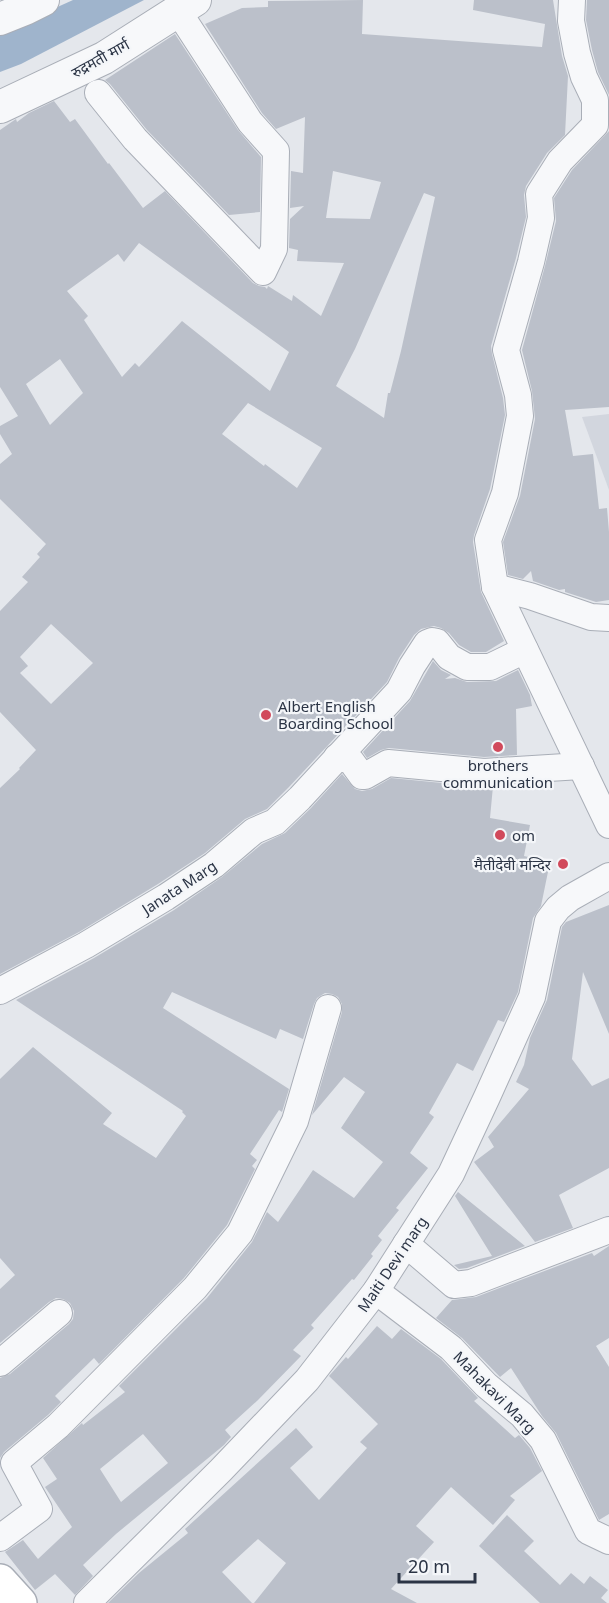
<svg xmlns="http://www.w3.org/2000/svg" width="609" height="1603" viewBox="0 0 609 1603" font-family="'Noto Sans','Noto Sans Devanagari',sans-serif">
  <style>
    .built { fill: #d2d6de }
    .water { fill: #9fb4cc }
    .building { fill: #bbc0ca; fill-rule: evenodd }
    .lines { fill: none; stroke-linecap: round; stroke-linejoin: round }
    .minor-casing { stroke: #a9aeb7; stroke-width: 28 }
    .tertiary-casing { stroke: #a9aeb7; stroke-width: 34 }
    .secondary-casing { stroke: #a9aeb7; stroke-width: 36 }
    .minor { stroke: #f7f8fa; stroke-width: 26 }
    .tertiary { stroke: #f7f8fa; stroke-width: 32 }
    .secondary { stroke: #fff; stroke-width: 33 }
    .poi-dot { fill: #d1495b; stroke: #f4f6f9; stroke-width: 2 }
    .labels { text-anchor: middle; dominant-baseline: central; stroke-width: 4.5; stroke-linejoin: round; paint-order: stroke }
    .street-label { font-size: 15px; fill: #2b3445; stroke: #f4f6f9 }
    .poi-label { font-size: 15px; fill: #2b3445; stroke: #f4f6f9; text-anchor: start }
  </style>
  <rect width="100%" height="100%" fill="#e4e7ec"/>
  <polygon class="built" points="609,414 609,490 582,417"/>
  <polygon class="water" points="73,0 144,0 21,64 0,72 0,33"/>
  <g class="building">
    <path d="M363,0L362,34L542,47L545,24L473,10L474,0H553L562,56L568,76L565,135L547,153L526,186L524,195L526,217L516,258L491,346L492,354L503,398L505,415L490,489L474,535L473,542L481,592L504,641L486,652H471L459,645L449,633L441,628L434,626L421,629L414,635L399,658L387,682L289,787L267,809L245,819L205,853L158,884L79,932L0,974V788L20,769L19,768L36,750L0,712V611L28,582L22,577L40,557L37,554L46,544L0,499V464L12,454L0,434V426L18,416L0,387V130L13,121L16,119L17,122L29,113L54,101L70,122L75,119L108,164L109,163L143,208L165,191L253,283L259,286L265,287L267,289L268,286L292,301L293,295L321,316L344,263L297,261L298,250L289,248L290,219L304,206L290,208L291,171L303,173L305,117L276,129L262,113L205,24L242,8L268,7V1ZM333,171L381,182L370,219L326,218ZM424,193L435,197L401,351L390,393H388L384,418L336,386L355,349ZM139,243L289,352L270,391L182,321L139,367L135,363L122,377L84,320L88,316L67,291L118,254L124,262ZM60,359L83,393L50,425L26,384ZM248,403L322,448L297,488L265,464L264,466L222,434ZM51,624L93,663L51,704L20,673L28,666L20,657Z"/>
    <polygon points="587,0 609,0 609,95 598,72 592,50 586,20"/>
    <polygon points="175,34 238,130 261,157 260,212 229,215 147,130 110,84 105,80"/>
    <polygon points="609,131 609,407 565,410 573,456 593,454 599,509 607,508 609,532 609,600 596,602 565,592 565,589 559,590 533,581 531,571 523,579 508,575 503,542 520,496 535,419 532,391 522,350 545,266 556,221 554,198 572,170"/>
    <polygon points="433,661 441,670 451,675 445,679 455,678 467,682 496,681 518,670 530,695 532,706 516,709 517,755 484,757 389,748 381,750 367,758 363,752 410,701"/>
    <path d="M342,774L355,789L362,791L372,789L391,778L483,787L493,786L490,818L530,825L524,856L550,862L541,906L533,918L518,992L504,1022L498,1020L473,1071L457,1063L429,1113L434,1117L410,1153L428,1168L396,1208L399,1210L378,1236L382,1240L371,1254L373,1256L354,1280L352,1279L311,1325L314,1328L293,1350L301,1356L258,1400L225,1430L231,1437L224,1445L116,1534L83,1565L93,1576L75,1595L55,1574L35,1590L5,1552L23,1540L38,1559L72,1527L45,1487L57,1479L43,1458L82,1423L83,1425L125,1392L119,1386L207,1298L252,1242L267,1212L278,1222L313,1170L354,1198L383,1162L341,1128L365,1092L344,1077L312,1115L342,1012V1004L338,997L332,994L325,993L317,998L314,1004L303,1039L280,1029L276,1039L172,992L163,1008L289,1089L282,1112L279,1110L250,1154L257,1160L252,1166L255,1169L227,1225L184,1278L99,1364L94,1358L55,1396L61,1402L48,1415L4,1452L0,1458V1378L10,1374L69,1324L73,1319L74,1311L70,1303L63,1299L56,1298L49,1302L0,1343V1289L15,1275L0,1258V1079L33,1047L112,1113L103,1124L156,1158L186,1116L182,1112L183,1111L16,1000L94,958L174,910L222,877L262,844L285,833L311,808ZM143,1434L168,1463L121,1502L100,1469Z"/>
    <polygon points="609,905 609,1034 583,972 572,1059 592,1086 609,1078 609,1168 559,1195 573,1228 535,1242 474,1162 494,1147 488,1137 529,1089 516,1082 524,1065 530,1038 547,1000 562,927 566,922"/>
    <polygon points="458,1192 525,1246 467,1268 459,1269 454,1265 492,1256 455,1196"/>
    <polygon points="609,1246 609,1338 596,1346 609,1367 609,1514 599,1520 556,1433 542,1416 511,1368 500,1377 462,1338 436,1318 452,1300 476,1297 592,1253 594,1256"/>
    <polygon points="377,1326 392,1339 401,1329 441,1359 478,1398 474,1401 515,1438 519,1435 530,1448 542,1471 510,1496 515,1500 493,1525 451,1487 416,1526 434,1542 391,1589 417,1603 254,1603 286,1563 258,1539 222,1572 252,1603 108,1603 139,1573 188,1533 185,1529 296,1428 313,1447 290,1468 319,1500 367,1448 360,1442 378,1424 329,1376 346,1357 348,1359"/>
    <polygon points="507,1515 534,1541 524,1551 560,1585 571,1573 584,1584 590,1576 608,1590 601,1598 607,1603 540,1603 479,1546"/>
  </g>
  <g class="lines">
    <defs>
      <g id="minor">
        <polyline points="572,0 571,21 577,53 584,77 595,100 595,125 560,161 539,194 541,218 531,262 506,350 518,395 520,416 505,493 488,540 495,587 609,825"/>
        <polyline points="98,93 135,139 263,272 274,249 276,151 250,122 178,11"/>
        <polyline points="495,587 530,596 591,617 609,618"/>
        <polyline points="337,757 351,761 362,776 365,776 388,763 484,772 581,766"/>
        <polyline points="0,991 86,945 166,897 214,865 254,831 275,822 300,798 399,691 412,666 427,643 432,641 437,642 449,657 467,667 490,667 525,650"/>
        <polyline points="406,1244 454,1285 471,1283 609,1230"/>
        <polyline points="376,1291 451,1348 486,1385 522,1415 543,1440 588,1531 609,1541"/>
        <polyline points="0,1363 59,1313"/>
        <polyline points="0,1538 39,1509 14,1463 58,1426 195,1288 240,1233 295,1121 328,1008"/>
        <polyline points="87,1603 221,1470 307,1380 376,1291 451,1174 487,1097 532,997 548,921 558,908 570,898 609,876"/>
      </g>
      <g id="tertiary">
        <polyline points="0,19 25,9 43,0"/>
        <polyline points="0,107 104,58 195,0"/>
      </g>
      <polyline id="secondary" points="0,1581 20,1603"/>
    </defs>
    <use href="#minor" class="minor-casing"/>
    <use href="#tertiary" class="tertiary-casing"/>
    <use href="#secondary" class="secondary-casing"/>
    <use href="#minor" class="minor"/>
    <use href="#tertiary" class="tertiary"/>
    <use href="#secondary" class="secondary"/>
  </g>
  <g class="poi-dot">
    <circle cx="266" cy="715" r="6"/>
    <circle cx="498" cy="747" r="6"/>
    <circle cx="500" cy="835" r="6"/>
    <circle cx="563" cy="864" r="6"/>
  </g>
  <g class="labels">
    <g class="street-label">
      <text transform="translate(100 58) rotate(-29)">रुद्रमती मार्ग</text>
      <text transform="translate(179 887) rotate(-33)">Janata Marg</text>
      <text transform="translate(392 1264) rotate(-56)">Maiti Devi marg</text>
      <text transform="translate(495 1392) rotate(45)">Mahakavi Marg</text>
    </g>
    <g class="poi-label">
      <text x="278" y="706">Albert English<tspan x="278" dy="17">Boarding School</tspan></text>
      <text x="498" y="765" text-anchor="middle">brothers<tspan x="498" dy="17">communication</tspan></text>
      <text x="512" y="835">om</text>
      <text x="551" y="864" text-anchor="end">मैतीदेवी मन्दिर</text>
    </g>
  </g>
  <path d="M399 1573v9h76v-9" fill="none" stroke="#2b3445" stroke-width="3"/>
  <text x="408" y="1573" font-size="18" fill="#2b3445" stroke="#f4f6f9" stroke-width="4.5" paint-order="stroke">20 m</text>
</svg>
